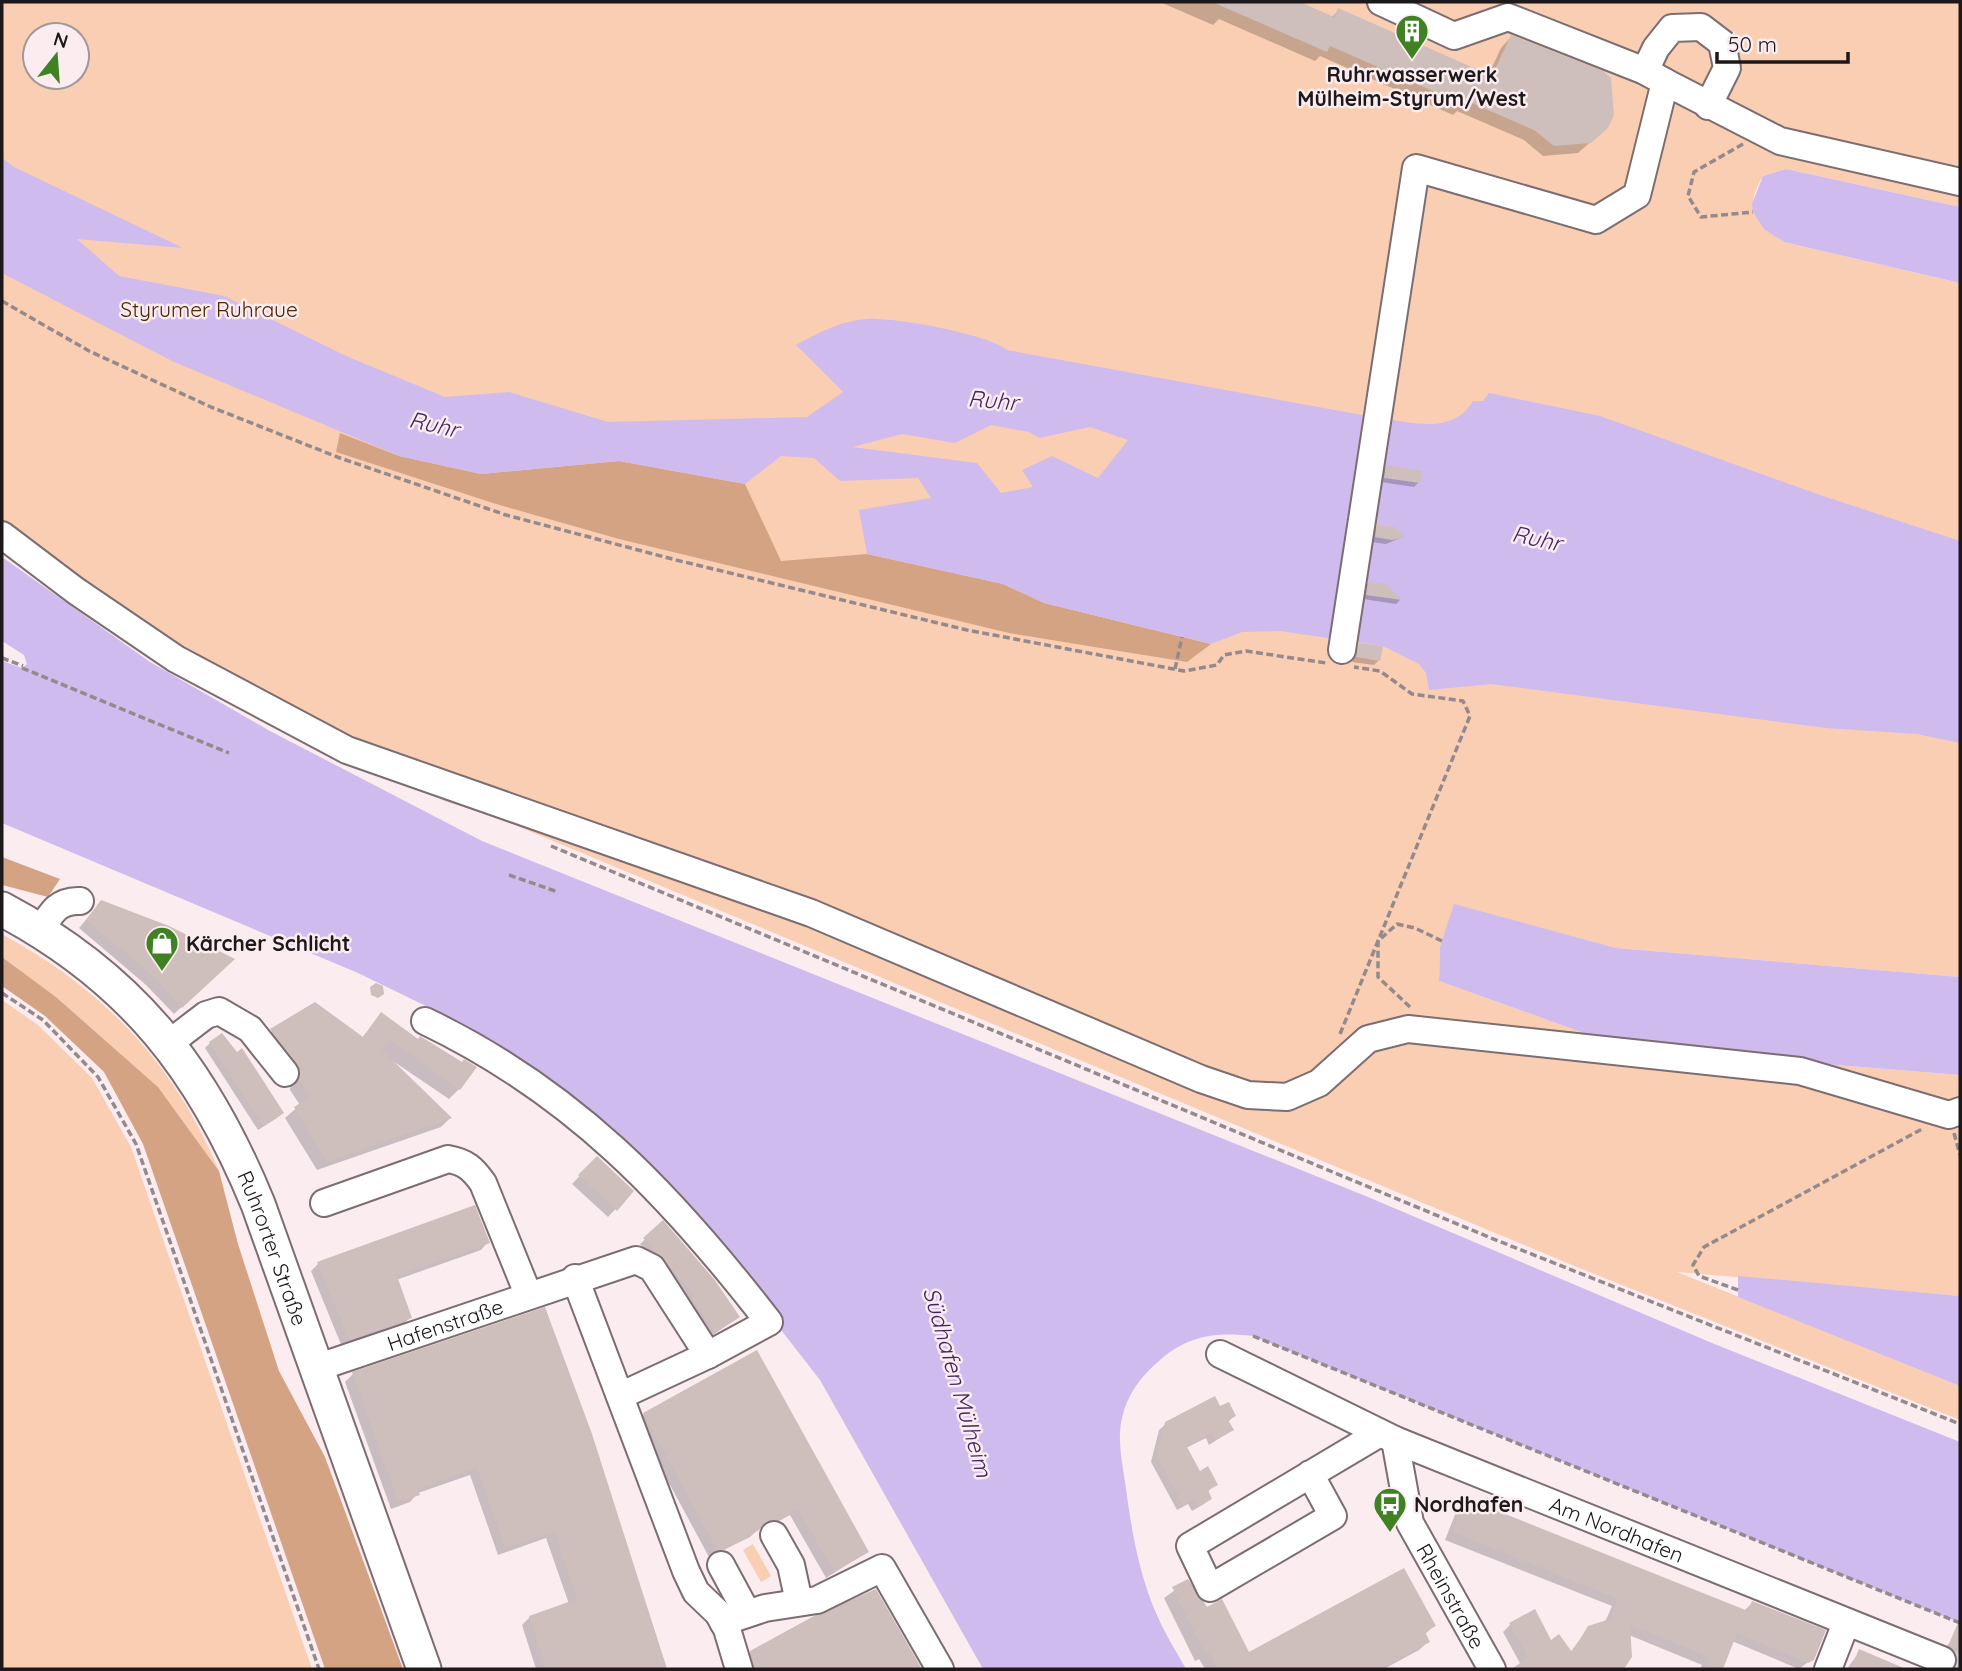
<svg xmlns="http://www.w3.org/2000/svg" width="1962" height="1671" viewBox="0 0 1962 1671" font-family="Quicksand,sans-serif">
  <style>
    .green { fill: #f9ceb2; fill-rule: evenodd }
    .forest { fill: #d4a383 }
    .water { fill: #cfbbed; fill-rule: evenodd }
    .shadow { fill: #0003 }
    .building { fill: #cebebc }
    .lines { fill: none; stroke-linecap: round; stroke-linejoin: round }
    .minor-tunnel { stroke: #daccd0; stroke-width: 26; stroke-dasharray: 26 13; stroke-linecap: butt }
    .minor-casing { stroke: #7b6d71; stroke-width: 30 }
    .major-casing { stroke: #7b6d71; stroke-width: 37 }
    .path { stroke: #948a8d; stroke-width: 3.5; stroke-dasharray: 7 3.5; stroke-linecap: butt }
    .minor { stroke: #fff; stroke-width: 26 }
    .major { stroke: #fff; stroke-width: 33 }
    .labels { text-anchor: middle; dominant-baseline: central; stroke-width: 5; stroke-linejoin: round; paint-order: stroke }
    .poi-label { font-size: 21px; font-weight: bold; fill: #1d181a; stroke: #fbecf0; text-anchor: start }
    .park-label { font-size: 21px; fill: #512400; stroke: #fbecf0 }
    .street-label { font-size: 21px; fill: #1d181a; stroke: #fbecf0 }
    .water-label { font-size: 23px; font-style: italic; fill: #432763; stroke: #fbecf0 }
  </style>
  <rect width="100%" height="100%" fill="#fbecf0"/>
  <g class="green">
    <path d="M2,2H1960V207L1786,169L1763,176C1743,209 1756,224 1784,242L1960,283V977L1616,948L1455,905L1440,947L1439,981L1626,1048L1960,1075V1296L1677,1272L1960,1386V1420L1577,1267L493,816L444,801L391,770L805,916L1219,1093L1269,1104L1292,1101L1200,1073L812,904L340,740L180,655L2,526ZM35,35H77V77H35Z"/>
    <path d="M2,934C103,989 175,1064 219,1171L158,1087L56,997L2,957Z"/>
    <polygon points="2,1000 38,1025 92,1078 131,1147 312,1669 2,1669"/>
    <polygon points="753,1544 771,1576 761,1582 743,1550"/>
  </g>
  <g class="forest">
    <polygon points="340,433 399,456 481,474 619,461 745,484 781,561 867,554 1003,584 1044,603 1211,644 1187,662 1009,633 619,539 496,504 336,452"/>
    <polygon points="2,857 60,879 48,897 6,886 2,885"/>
    <polygon points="2,957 56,997 158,1087 219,1171 238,1244 279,1371 325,1457 403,1669 325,1669 143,1144 104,1072 45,1016 2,986"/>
  </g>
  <g class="water">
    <path d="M2,158L14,167L183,248L77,239L119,276L224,296L346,356L445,397L509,392L608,422L807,417L843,392L796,345C818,333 840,321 866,319C893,317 988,334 1007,350L1384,419C1417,423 1453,434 1473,401H1483L1489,393L1600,416L1820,495L1960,541V743L1917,734L1826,728L1491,684L1429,690L1426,673L1419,664L1383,646L1280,631L1242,632L1211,644L1044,603L1003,584L867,554L859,510L931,498L918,478L840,481L814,458L781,456L745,484L619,461L481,474L399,456L172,361L2,273ZM991,425L1029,432L1039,438L1090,427L1128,440L1098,478L1052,456L1022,470L1033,487L1001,493L977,463L852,447L902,434L955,443ZM1368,523L1391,526L1399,531L1389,539L1366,536Z"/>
    <polygon points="1786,169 1960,207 1960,283 1784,242 1764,229 1753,212 1752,204 1763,176"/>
    <path d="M2,557L150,662L270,731L482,841L1368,1197L1712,1343L1960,1442V1623L1253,1336C1216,1332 1188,1335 1159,1361C1141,1376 1127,1395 1122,1418C1117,1440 1122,1461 1125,1482C1131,1527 1138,1571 1156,1613C1164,1632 1176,1651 1186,1669H983L820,1380L682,1203L536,1070L430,1008L358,973L2,823V661L22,668L27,664L24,655L2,641Z"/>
    <polygon points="1454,904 1616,948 1960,977 1960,1075 1626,1048 1439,981 1440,947"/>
    <polygon points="1738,1276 1960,1296 1960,1386 1738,1297"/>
  </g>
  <g class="shadow">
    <polygon points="1160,2 1296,2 1332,17 1339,10 1488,76 1501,48 1511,37 1595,138 1578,153 1543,156 1524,140 1457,111 1453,115 1320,56 1315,61 1219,19 1213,25"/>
    <polygon points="1387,467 1419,482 1414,487 1381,482 1382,472"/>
    <polygon points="1378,526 1402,537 1386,544 1371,542 1373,531"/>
    <polygon points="1369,583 1385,586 1400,600 1396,604 1363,599 1364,588"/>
    <polygon points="1360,644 1379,660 1374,665 1352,662"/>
    <polygon points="94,910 232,960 174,1014 146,985 79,928"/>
    <polygon points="381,1014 459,1089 449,1099 387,1057 450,1118 441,1127 317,1170 285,1118 300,1105 290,1090 291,1080 262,1040 272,1031 362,1038"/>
    <polygon points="210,1043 236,1054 282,1113 277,1118 258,1130 205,1048"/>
    <polygon points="597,1158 632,1191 608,1217 572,1184"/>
    <polygon points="663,1223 738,1317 710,1337 687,1303 690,1300 640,1244"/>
    <polygon points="488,1242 481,1250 396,1280 410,1318 402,1325 342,1347 311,1271 318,1264"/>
    <polygon points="756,1352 867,1552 826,1578 790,1515 768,1527 759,1528 750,1537 709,1557 636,1422 644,1414"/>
    <polygon points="353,1374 590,1435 667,1669 536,1669 522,1625 530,1617 569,1604 546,1538 498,1555 470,1475 418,1493 410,1502 391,1509 345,1382"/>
    <polygon points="1220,1409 1234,1416 1228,1422 1232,1430 1209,1445 1206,1438 1186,1448 1199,1473 1216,1485 1207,1492 1210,1498 1204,1504 1192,1511 1188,1504 1177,1510 1151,1462 1159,1430 1166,1424"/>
    <polygon points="1466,1500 1744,1611 1752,1603 1812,1659 1799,1669 1732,1641 1721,1669 1700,1669 1702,1665 1629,1635 1630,1656 1621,1669 1516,1669 1521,1665 1503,1632 1511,1624 1570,1653 1589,1627 1605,1622 1612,1606 1445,1540 1458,1507"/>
    <polygon points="1188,1581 1206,1609 1248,1655 1434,1626 1424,1635 1428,1642 1419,1650 1384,1669 1205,1669 1199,1659 1195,1661 1164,1598"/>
    <polygon points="875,1591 920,1669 745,1669 743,1660 751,1652"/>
    <polygon points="1952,1641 1960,1644 1960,1669 1950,1669 1944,1648"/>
    <polygon points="1859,1652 1896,1666 1894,1669 1847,1669"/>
  </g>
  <g class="building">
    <polygon points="1212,2 1300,2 1334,17 1338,8 1492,76 1511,35 1603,71 1611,78 1614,115 1608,128 1591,143 1554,146 1534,130 1467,101 1465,105 1330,46 1327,52"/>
    <polygon points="1386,465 1422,471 1420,483 1384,478"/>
    <polygon points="1377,524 1395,527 1405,537 1392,540 1375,537"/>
    <polygon points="1368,582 1386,584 1402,600 1366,595"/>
    <polygon points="1359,643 1383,646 1380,661 1356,657"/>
    <polygon points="101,900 169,926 235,959 182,1008 154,977 86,920"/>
    <polygon points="376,983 383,986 384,994 378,998 371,995 370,987"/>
    <polygon points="315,1002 363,1037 381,1012 418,1039 420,1036 462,1062 464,1059 477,1067 460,1090 390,1040 382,1050 452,1118 327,1162 294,1107 310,1097 299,1080 300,1070 270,1029"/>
    <polygon points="222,1033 237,1052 242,1048 284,1113 263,1126 209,1042"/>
    <polygon points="597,1156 634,1191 617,1211 578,1175"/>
    <polygon points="475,1205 490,1243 397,1276 412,1318 349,1340 317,1262"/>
    <polygon points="663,1220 714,1279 740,1317 715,1333 691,1297 694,1295 643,1238"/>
    <polygon points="545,1307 592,1434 667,1669 546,1669 529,1616 577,1599 554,1532 505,1548 477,1468 418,1489 420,1495 398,1502 352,1372"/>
    <polygon points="757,1350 869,1552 834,1572 798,1509 778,1520 767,1521 759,1530 724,1550 717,1550 643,1413"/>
    <polygon points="1215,1396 1220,1406 1229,1402 1236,1416 1228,1420 1234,1430 1216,1440 1212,1433 1187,1447 1200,1471 1208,1466 1218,1485 1208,1490 1212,1499 1198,1507 1194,1499 1183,1505 1156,1455 1165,1422"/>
    <polygon points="1465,1498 1748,1611 1752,1601 1826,1630 1814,1660 1808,1663 1737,1633 1723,1669 1718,1669 1706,1664 1709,1657 1630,1625 1632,1657 1624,1669 1512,1669 1528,1657 1509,1623 1535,1609 1551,1640 1559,1634 1572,1652 1588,1626 1610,1619 1618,1599 1452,1532"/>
    <polygon points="1404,1568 1436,1626 1425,1632 1430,1642 1380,1669 1218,1669 1208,1651 1205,1653 1172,1587 1188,1579 1207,1607 1222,1599 1249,1652"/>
    <polygon points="876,1589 922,1669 754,1669 750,1651 812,1617"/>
    <polygon points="1960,1618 1960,1669 1954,1669 1957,1657 1948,1646"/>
    <polygon points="1859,1649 1906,1669 1851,1669"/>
  </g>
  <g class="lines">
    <polyline class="minor-tunnel" points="1942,1660 1960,1668"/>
    <defs>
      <g id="minor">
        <polyline points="1381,2 1454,36 1508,17 1645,71 1665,82"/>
        <polyline points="1645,71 1656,48 1672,28 1701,27 1722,43 1727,68 1708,106"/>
        <polyline points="2,535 76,591 176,659 347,750 811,913 1201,1079 1248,1095 1287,1097 1319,1083 1368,1039 1408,1029 1800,1071 1949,1115 1960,1111"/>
        <polyline points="1342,650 1416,168 1596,220 1637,195 1665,82 1780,141 1960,182"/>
        <path d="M41,930C51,913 58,900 80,901"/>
        <path d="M425,1021C573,1092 670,1194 769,1322L708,1355"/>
        <polyline points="168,1044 206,1015 219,1011 250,1029 285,1073"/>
        <path d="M324,1203L448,1159C466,1162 473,1169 483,1183L528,1294"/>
        <polyline points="575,1278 686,1571 696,1592 718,1613 727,1629 739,1669"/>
        <path id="s1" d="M1220,1354L1395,1440L1942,1660"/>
        <path id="s2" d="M316,1368L636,1260L652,1268L708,1355L620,1396"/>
        <path id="s3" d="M1395,1440L1410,1523L1492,1669"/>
        <polyline points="1310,1474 1333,1516 1210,1588 1190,1546 1380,1433"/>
        <polyline points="774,1535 791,1565 799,1602"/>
        <polyline points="721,1565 747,1613"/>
        <polyline points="723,1622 765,1608 817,1600 882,1568 940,1669"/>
        <polyline points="1828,1669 1846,1623"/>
      </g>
      <g id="major">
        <path id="s4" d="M2,909C132,978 203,1070 258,1204L424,1669"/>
      </g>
    </defs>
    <use href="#minor" class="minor-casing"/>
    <use href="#major" class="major-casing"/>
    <g class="path">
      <polyline points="1743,144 1694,172 1688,196 1701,217 1753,212"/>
      <polyline points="2,301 89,351 211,407 340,458 506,515 676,560 967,630 1184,671 1217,665 1224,655 1246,651 1326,663"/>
      <polyline points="2,658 23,666"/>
      <polyline points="22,668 229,753"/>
      <polyline points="1175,669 1182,637"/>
      <polyline points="551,846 1491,1238 1960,1424"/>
      <polyline points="509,875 558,892"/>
      <polyline points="2,993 43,1020 98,1077 136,1144 319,1669"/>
      <polyline points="1410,1007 1378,977 1378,941 1397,924 1415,928 1442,941"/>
      <polyline points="1340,1034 1470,716 1463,701 1412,694 1380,671 1354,667"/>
      <polyline points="1954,1133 1960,1155"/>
      <polyline points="1738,1290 1699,1276 1693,1265 1704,1247 1922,1129"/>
      <polyline points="1253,1336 1960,1623"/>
    </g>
    <use href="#minor" class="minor"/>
    <use href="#major" class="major"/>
  </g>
  <defs>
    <symbol id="building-pin" viewBox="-11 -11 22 30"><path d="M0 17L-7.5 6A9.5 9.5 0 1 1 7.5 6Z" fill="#3f8123" stroke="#fbecf0"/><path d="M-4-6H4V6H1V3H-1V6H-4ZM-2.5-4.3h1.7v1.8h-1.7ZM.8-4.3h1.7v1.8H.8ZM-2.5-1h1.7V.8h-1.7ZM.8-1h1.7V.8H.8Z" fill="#fff"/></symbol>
    <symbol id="shop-pin" viewBox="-11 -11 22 30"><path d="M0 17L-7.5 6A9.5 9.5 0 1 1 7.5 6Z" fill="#3f8123" stroke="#fbecf0"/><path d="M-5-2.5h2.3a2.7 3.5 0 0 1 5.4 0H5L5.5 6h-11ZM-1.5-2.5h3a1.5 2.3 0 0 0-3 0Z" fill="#fff"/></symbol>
    <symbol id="bus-pin" viewBox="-11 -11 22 30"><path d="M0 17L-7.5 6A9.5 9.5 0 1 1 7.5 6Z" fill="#3f8123" stroke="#fbecf0"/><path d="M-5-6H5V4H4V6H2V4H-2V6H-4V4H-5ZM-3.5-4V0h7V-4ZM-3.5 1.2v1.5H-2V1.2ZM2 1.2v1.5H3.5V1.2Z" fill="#fff"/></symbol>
  </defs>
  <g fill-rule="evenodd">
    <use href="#building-pin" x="1393" y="12" width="38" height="52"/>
    <use href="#shop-pin" x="143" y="924" width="38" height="52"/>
    <use href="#bus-pin" x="1371" y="1485" width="38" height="52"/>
  </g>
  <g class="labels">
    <g class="poi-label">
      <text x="1412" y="74" text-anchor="middle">Ruhrwasserwerk<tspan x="1412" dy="24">Mülheim-Styrum/West</tspan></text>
      <text x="186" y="943">Kärcher Schlicht</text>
      <text x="1414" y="1504">Nordhafen</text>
    </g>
    <g class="park-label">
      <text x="209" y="309">Styrumer Ruhraue</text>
    </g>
    <g class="street-label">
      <text stroke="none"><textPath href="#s4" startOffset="446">Ruhrorter Straße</textPath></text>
      <text stroke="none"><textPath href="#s2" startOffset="136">Hafenstraße</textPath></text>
      <text stroke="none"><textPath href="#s1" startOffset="434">Am Nordhafen</textPath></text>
      <text stroke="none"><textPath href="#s3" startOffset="168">Rheinstraße</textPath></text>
    </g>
    <g class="water-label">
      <text transform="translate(993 400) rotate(5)">Ruhr</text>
      <text transform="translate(434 424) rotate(13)">Ruhr</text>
      <text transform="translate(1537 538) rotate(12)">Ruhr</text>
      <text transform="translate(958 1382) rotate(74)">Südhafen Mülheim</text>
    </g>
  </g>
  <rect width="1962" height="1671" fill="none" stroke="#1d181a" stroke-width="7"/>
  <g transform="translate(56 56) rotate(17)"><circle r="33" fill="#fbecf0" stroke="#a2979a" stroke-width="2"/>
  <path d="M0-5L12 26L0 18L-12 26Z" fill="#3f8123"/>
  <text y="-10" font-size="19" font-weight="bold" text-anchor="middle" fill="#1d181a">N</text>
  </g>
  <path d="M1717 52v10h131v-10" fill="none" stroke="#1d181a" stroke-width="3.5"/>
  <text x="1728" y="52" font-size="21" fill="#1d181a" stroke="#fbecf0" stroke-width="5" paint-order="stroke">50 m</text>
</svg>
